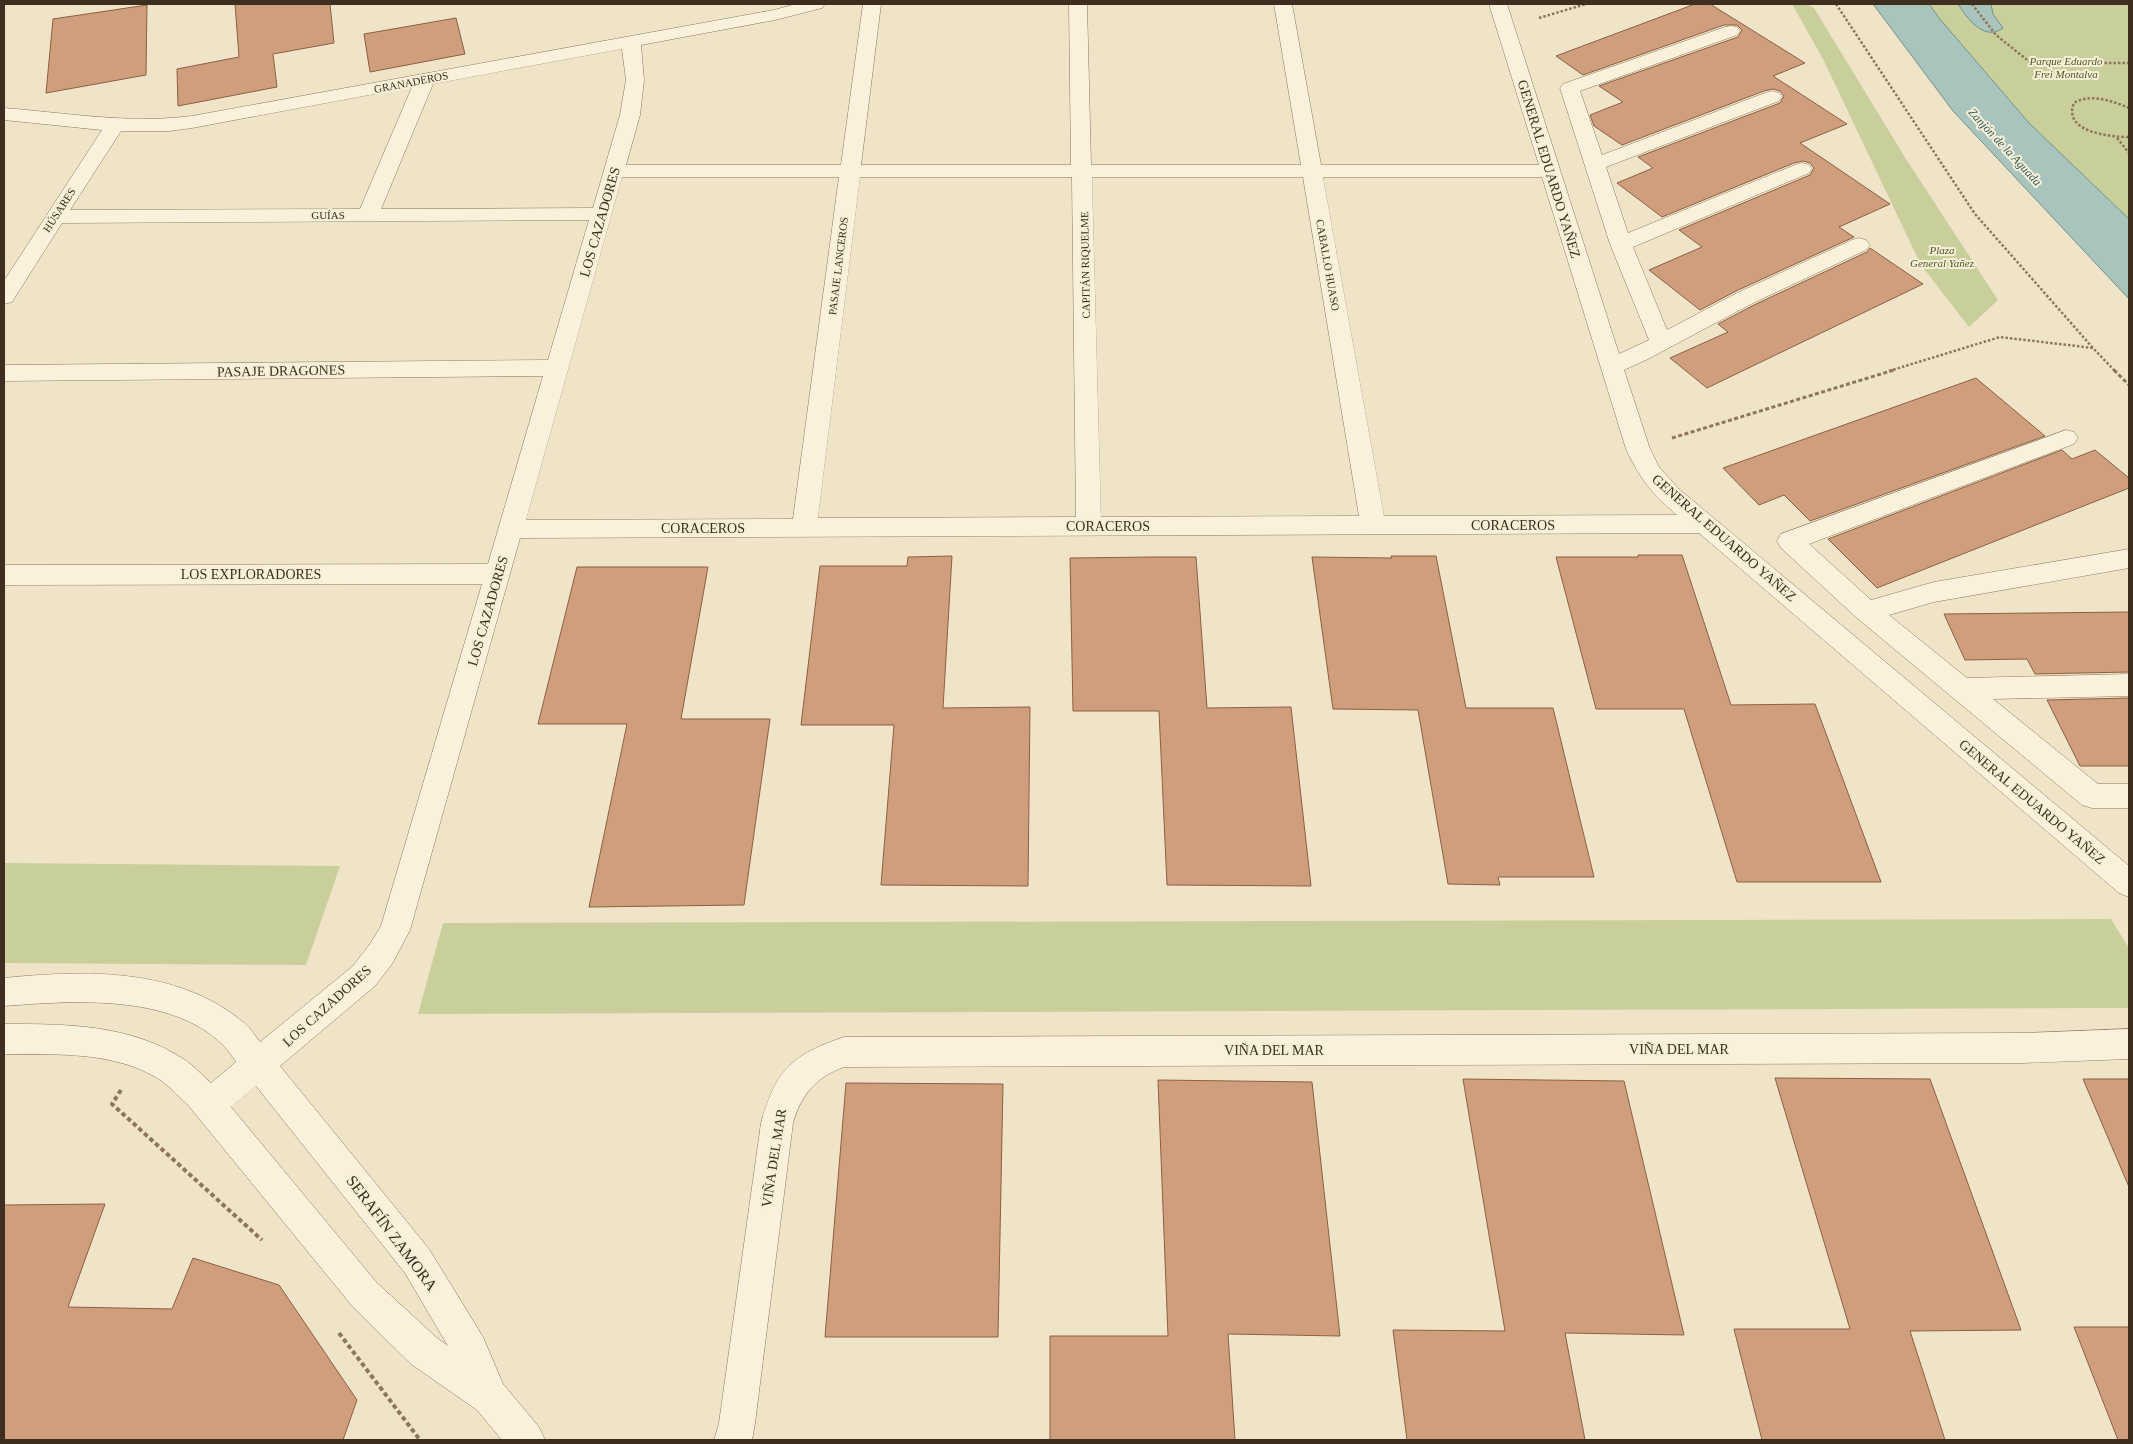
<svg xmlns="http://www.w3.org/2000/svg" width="2133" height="1444" viewBox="0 0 2133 1444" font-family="Georgia,serif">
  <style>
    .green { fill: #c9cf9b }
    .water { fill: #a9c4bc; stroke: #6f938a }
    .building { fill: #cf9f7d; stroke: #8d5f41 }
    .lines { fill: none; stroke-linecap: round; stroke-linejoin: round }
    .minor-casing { stroke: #8d765c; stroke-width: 1 }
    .path-far2 { stroke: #8d765c; stroke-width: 2.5; stroke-dasharray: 2.5 2; stroke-linecap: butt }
    .path-far1 { stroke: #8d765c; stroke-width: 3; stroke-dasharray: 4 2.5; stroke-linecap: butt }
    .path { stroke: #8d765c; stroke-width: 4; stroke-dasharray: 4.5 3; stroke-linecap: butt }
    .minor { fill: #faf1dc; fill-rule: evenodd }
    .labels { text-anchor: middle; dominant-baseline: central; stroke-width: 4; stroke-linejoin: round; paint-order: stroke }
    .far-park-label { font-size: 11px; font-style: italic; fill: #4d5a26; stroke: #f7eed8 }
    .far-street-label { font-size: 11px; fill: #3d2e20; stroke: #f7eed8 }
    .far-water-label { font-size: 12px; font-style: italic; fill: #2f5d5a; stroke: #f7eed8 }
    .street-label { font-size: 14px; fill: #3d2e20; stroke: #f7eed8 }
    .near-street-label { font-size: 16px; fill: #3d2e20; stroke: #f7eed8 }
  </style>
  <rect width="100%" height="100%" fill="#f0e4c8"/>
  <g class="green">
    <polygon points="1792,4 1806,4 1814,8 1906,159 1998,300 1969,327 1921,265 1823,59"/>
    <polygon points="1929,4 2129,4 2129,219 2029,123 1939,18"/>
    <polygon points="4,863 340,866 306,965 4,963"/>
    <polygon points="2111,919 2129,948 2129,1008 418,1014 443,923"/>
  </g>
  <g class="water">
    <polygon points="1873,4 1929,4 1939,18 2029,123 2129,219 2129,299 1953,111"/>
    <path d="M1958,4H1991L1993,14L2003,28C1984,42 1967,18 1958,4Z"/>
  </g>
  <g class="building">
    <polygon points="235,4 330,4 334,43 273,54 277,87 178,106 177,69 239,57"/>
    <polygon points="1695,4 1710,4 1805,63 1773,76 1847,124 1800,143 1890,204 1839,227 1854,237 1736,291 1700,310 1649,270 1702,247 1679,230 1810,175 1814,168 1810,163 1803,161 1794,163 1662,217 1617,183 1653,168 1638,157 1780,103 1784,96 1780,91 1773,89 1764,91 1622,145 1594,126 1590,115 1623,102 1599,86 1738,37 1742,30 1737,25 1724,25 1583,75 1556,56"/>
    <polygon points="147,5 146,75 46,93 53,19"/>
    <polygon points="456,18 465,54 370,72 364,34"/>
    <polygon points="1870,248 1923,284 1707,388 1670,358 1728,332 1718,324 1754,305 1867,252"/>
    <polygon points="1976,378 2045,436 1810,521 1784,495 1759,505 1723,468"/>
    <polygon points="2062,450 2072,459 2095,450 2129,478 2129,488 1877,588 1828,539"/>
    <polygon points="1638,555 1682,555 1731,705 1815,704 1881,882 1737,882 1684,709 1596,709 1556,557 1638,557"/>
    <polygon points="952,556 943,708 1030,707 1028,886 881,885 894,725 801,725 820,566 907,566 908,557"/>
    <polygon points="1391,556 1436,556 1466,708 1553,708 1594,877 1498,877 1500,885 1448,884 1418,710 1333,709 1312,557 1392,558"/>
    <polygon points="1152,557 1196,557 1207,708 1291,707 1311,886 1167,885 1159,711 1073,711 1070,558"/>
    <polygon points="577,567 708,567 681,719 770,719 744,905 589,907 627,724 538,724"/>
    <polygon points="2129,612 2129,672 2035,674 2027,659 1965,660 1944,614"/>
    <polygon points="2129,698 2129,766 2080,766 2047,700"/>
    <polygon points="1775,1078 1930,1079 2021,1330 1910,1331 1945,1440 1762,1440 1734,1329 1850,1329"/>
    <polygon points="1463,1079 1624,1081 1684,1335 1565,1333 1585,1440 1407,1440 1393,1330 1505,1331"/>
    <polygon points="2083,1079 2129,1079 2129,1187"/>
    <polygon points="1158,1080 1312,1082 1340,1336 1228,1334 1235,1440 1050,1440 1050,1336 1168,1336"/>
    <polygon points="846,1083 1003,1084 998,1337 825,1337"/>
    <polygon points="105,1204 68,1307 172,1309 193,1258 279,1285 357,1400 343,1440 4,1440 4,1205"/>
    <polygon points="2074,1327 2129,1327 2129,1440 2118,1440"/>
  </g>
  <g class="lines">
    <defs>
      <g id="minor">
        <path d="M796,4H825L822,8L775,20L641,45L644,80L640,115L626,165H841L863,4H881L861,165H1071L1069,4H1087L1091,165H1301L1274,4H1292L1321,165H1539L1489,4H1507L1619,354L1649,340L1610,244L1560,88L1563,84L1725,27L1731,26L1737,27L1740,31L1737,35L1580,91L1602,155L1765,93L1772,91L1779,93L1782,97L1779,101L1606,167L1628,233L1795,165L1802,163L1809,165L1812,169L1809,173L1633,247L1667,330L1737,293L1852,240L1859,238L1866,240L1870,245L1866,250L1753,303L1648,359L1624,370L1650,449L1659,467L1679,489L2129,866V897L2119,893L1699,533L520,538L410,930L392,964L375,986L280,1066L429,1249L483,1337L503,1384L539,1427L545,1440H502L477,1410L411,1364L353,1307L188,1105C179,1097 171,1088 162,1081C114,1050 58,1055 4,1054V1024C66,1024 131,1024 185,1060C194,1066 203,1076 211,1083L236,1062C232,1056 227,1049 222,1044C169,993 71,1001 4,1006V978C84,970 177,967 243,1022C250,1027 255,1036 260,1042L353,966L370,944L381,926L482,584L4,585V565L488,564L543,376L4,381V365L548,360L589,220L62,223L12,302L4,304V281L102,130L4,120V108C67,113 129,124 192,116L774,10ZM622,49L626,80L620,115L593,208L381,209L433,84ZM412,87L360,209L70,210L121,131H169L192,128ZM622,177H839L793,519L526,520ZM860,177H1072L1076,517L818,518ZM1092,177H1303L1359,516L1101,517ZM1323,177H1542L1626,449C1641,480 1651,493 1677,515L1384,516ZM256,1086L405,1273L448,1346L437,1338L377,1283L231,1107Z"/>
        <polygon points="2066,430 2074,432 2078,438 2074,444 1809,544 1871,600 1934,582 2129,549 2129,568 1934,602 1889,615 1967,678 2129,674 2129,696 1993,699 2098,784 2129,784 2129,808 2092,808 2082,805 1857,618 1781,548 1777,541 1781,534"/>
        <path d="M2129,1029V1059L2022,1063L844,1067C816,1077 801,1095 793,1123L755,1423L752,1440H714L719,1423L761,1123C776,1070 791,1055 844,1037L2022,1033Z"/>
      </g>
    </defs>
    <use href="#minor" class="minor-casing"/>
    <g class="path-far2">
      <polyline points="1836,4 1975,214 2093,348"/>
      <polyline points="1972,4 1996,35 2031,63 2129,63"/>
      <polyline points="1539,18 1586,4"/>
      <path d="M2129,108C2113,101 2090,93 2074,103C2062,132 2110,137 2129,137"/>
      <polyline points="2117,138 2129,153"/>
      <polyline points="1889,371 2000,337 2093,348 2115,371"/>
    </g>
    <g class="path-far1">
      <polyline points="2114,370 2129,385"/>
      <polyline points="1672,438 1894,370"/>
    </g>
    <g class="path">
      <polyline points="121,1090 112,1104 262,1240"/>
      <polyline points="339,1333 420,1440"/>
    </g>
    <use href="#minor" class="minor"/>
  </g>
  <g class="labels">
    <g class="far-park-label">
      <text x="2066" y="61">Parque Eduardo<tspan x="2066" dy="13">Frei Montalva</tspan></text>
      <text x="1942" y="250">Plaza<tspan x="1942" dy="13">General Yañez</tspan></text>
    </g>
    <g class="far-street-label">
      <text transform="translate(411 82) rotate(-11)">GRANADEROS</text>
      <text transform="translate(59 210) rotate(-57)">HÚSARES</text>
      <text x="328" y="215">GUÍAS</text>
      <text transform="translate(1085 265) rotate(-91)">CAPITÁN RIQUELME</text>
      <text transform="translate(1328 265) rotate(80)">CABALLO HUASO</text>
      <text transform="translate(838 266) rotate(-83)">PASAJE LANCEROS</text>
    </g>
    <g class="far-water-label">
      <text transform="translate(2005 147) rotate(47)">Zanjón de la Aguada</text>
    </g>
    <g class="street-label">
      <text transform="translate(1549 169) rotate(73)">GENERAL EDUARDO YAÑEZ</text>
      <text transform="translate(600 222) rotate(-74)">LOS CAZADORES</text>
      <text transform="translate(281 371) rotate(-1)">PASAJE DRAGONES</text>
      <text x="1513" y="525">CORACEROS</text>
      <text x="1108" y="526">CORACEROS</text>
      <text x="703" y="528">CORACEROS</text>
      <text transform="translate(1724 538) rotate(41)">GENERAL EDUARDO YAÑEZ</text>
      <text x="251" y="574">LOS EXPLORADORES</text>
      <text transform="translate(488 611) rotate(-74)">LOS CAZADORES</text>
      <text transform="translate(2032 802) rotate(40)">GENERAL EDUARDO YAÑEZ</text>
      <text transform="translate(327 1006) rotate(-42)">LOS CAZADORES</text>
      <text x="1679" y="1049">VIÑA DEL MAR</text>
      <text x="1274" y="1050">VIÑA DEL MAR</text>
      <text transform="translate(774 1158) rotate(-81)">VIÑA DEL MAR</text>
    </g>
    <g class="near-street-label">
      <text transform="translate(392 1233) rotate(53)">SERAFÍN ZAMORA</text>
    </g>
  </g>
  <rect width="2133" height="1444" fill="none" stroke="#3d2e20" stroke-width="10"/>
</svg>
